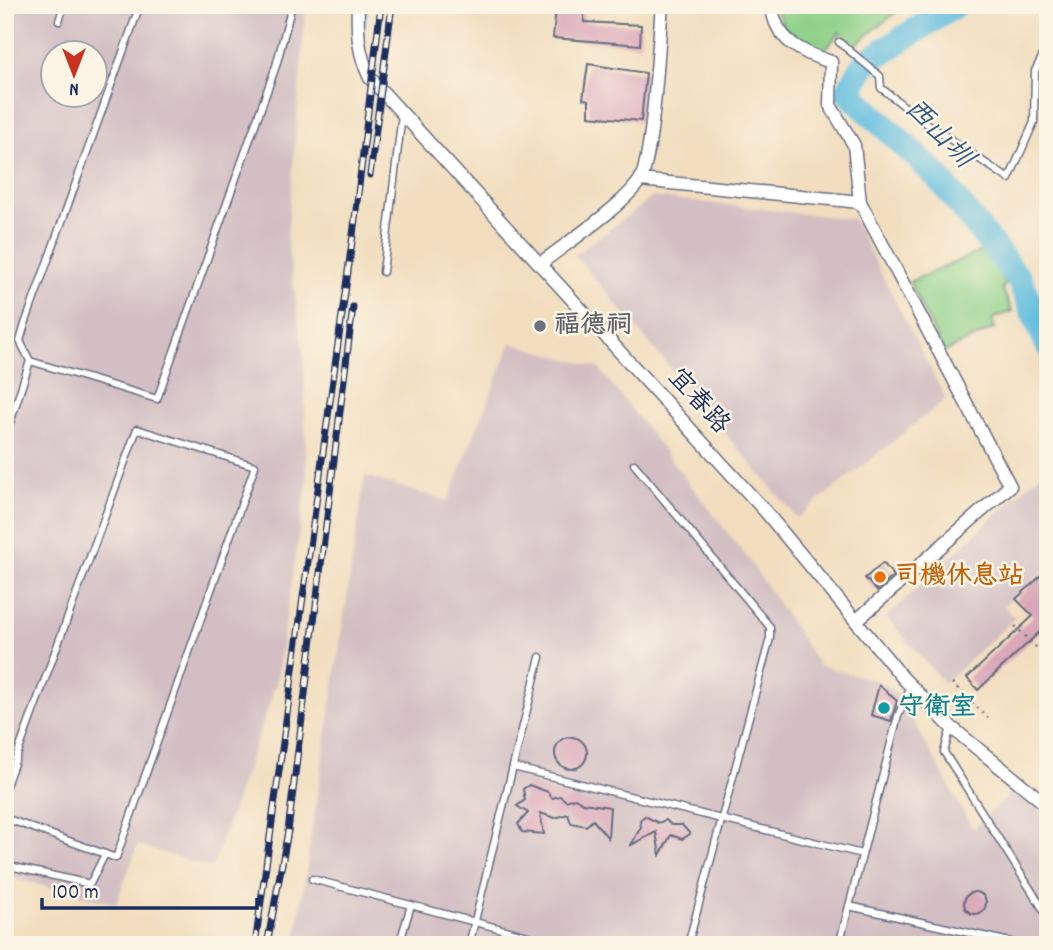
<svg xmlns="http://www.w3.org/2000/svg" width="1053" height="950" viewBox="0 0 1053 950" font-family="Dekko,'LXGW WenKai TC',sans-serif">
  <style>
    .industrial { fill: #d2bec3; fill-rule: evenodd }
    .green { fill: #8dd088; stroke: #548073; stroke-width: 2 }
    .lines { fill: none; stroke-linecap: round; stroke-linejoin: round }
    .stream { stroke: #61bddf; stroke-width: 4.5 }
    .river { stroke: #61bddf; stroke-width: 26 }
    .building { fill: #daa7b9 }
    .lane-casing { stroke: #666c80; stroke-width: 9 }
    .street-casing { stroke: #666c80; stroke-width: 15 }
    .path { stroke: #666c80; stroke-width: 2.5; stroke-dasharray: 2 5; stroke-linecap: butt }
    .lane { stroke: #fff; stroke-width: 6 }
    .street { stroke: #fff; stroke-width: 12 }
    .rail-casing { stroke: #1b2f5e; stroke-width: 7 }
    .rail { stroke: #fcf5e5; stroke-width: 4.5; stroke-dasharray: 13; stroke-linecap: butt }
    .worship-dot { fill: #6b7280; stroke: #fcf5e5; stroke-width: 2.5 }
    .food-dot { fill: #e8710a; stroke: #fcf5e5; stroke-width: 2.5 }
    .culture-dot { fill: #0f9aa8; stroke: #fcf5e5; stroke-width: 2.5 }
    .labels { text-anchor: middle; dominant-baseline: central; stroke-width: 5; stroke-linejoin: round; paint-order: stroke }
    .worship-label { font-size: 26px; font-weight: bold; fill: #5b616d; stroke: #fcf5e5; text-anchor: start }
    .street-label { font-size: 26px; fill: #1b2f5e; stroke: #fcf5e5 }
    .food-label { font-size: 26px; font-weight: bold; fill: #c56008; stroke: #fcf5e5; text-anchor: start }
    .culture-label { font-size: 26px; font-weight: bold; fill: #0d838f; stroke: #fcf5e5; text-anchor: start }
    .water-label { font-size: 28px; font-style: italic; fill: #305a85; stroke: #fcf5e5 }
  </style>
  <rect width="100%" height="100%" fill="#fcf5e5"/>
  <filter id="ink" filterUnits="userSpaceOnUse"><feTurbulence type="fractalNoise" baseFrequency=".0143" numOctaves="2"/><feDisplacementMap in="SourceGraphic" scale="14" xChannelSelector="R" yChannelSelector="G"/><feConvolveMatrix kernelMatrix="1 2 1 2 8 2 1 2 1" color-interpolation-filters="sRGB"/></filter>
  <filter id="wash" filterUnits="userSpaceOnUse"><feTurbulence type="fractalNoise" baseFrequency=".00686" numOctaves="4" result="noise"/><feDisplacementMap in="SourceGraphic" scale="28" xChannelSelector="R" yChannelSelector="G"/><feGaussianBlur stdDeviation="1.57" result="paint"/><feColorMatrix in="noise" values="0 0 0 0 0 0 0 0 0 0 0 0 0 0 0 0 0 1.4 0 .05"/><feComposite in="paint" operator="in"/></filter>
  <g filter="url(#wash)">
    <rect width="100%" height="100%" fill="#f2debf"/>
    <g class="industrial">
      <path d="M5,5H306L287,239L304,360L307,482L276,684L212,868L138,845L116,904L5,876ZM52,52H94V94H52Z"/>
      <polygon points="653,197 853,219 946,399 797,518 575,255"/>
      <polygon points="511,343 599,368 749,560 819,665 880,682 899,695 973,829 1012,793 1048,809 1048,945 295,945 365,476 448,501"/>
      <polygon points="1048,467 1048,566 1004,606 1015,618 944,683 886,617"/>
    </g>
    <g class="green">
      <path d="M775,5H905L855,45L840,32L823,52C795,46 783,31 775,5Z"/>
      <polygon points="988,248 1006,285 1002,288 1012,311 992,319 995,328 944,352 909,282"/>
    </g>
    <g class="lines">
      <polyline class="stream" points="364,24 366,5"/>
      <polyline class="river" points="955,5 865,63 848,92 937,176 1019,279 1048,345"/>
    </g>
    <g id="blocks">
      <g class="building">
        <polygon points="556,7 584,9 584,22 641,25 640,45 553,38"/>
        <polygon points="588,64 646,73 641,121 589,116 589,100 583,99"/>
        <polygon points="883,563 894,576 877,591 865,578"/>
        <polygon points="1048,569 1048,624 978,690 967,678 1033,616 1016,599"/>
        <polygon points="879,685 897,701 891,721 871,715"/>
        <circle cx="571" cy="753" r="16"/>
        <polygon points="529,785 548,792 552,798 560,796 566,801 575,798 583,803 610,807 608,838 593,820 586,826 571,823 568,814 555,818 540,813 544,834 522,832 518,824 528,813 517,806 525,800 523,789"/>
        <polygon points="645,816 658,823 666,820 671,825 682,825 690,834 682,839 671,835 660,855 656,832 631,845 641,827 640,820"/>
        <circle cx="975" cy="903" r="11"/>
      </g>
    </g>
  </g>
  <g filter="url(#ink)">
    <use href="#blocks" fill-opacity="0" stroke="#666c80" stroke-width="2"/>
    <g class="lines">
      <defs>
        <g id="lane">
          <polyline points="59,21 64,5"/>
          <polyline points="839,42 880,76 881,88 926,123 1009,179 1034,122 1035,71 1048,45"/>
          <polyline points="383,272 402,114"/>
          <polyline points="30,361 157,399 276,66 292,5"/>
          <polyline points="5,438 30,361 20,341 25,324 140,5"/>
          <polyline points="634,464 770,627 770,638 688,945"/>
          <polyline points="951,727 944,752 1048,917"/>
          <polyline points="513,767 862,854"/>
          <polyline points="5,788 137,429 255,466 116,858 105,854"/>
          <polyline points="5,818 105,854 90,884 5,865"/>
          <polyline points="312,879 562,945"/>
          <polyline points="849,906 1010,942 1010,945"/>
          <polyline points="399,945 411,905"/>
          <polyline points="469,945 540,657"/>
          <polyline points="839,945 898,716 911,686"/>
        </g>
        <g id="street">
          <path d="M358,5C357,33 358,53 370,78L765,511L903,678L951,727L1048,806"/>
          <path d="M772,5C774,40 802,53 831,62L830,105L854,145L860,202L1010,486L856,621"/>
          <polyline points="640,180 860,202"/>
          <path d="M541,263C567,243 623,206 640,180C653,159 659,37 662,5"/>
        </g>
      </defs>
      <use href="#lane" class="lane-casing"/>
      <use href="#street" class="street-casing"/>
      <g class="path">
        <polyline points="1015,626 1044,655"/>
        <polyline points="952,683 988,718"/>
      </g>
      <use href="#lane" class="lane"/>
      <use href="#street" class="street"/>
      <defs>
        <g id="rail">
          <polyline points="370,175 392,5"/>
          <polyline points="255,945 353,235 381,5"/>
          <polyline points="267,945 288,831 353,307"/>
        </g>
      </defs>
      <use href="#rail" class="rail-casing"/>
      <use href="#rail" class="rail"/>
    </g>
  </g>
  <circle class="worship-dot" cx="540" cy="326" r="7"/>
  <circle class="food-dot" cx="880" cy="577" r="7"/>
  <circle class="culture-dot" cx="884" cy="708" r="7"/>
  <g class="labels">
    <g class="worship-label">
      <text x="554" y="326">福德祠</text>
    </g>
    <g class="street-label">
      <text transform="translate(698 402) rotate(48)">宜春路</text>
    </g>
    <g class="food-label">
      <text x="894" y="577">司機休息站</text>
    </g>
    <g class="culture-label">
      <text x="898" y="708">守衛室</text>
    </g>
    <g class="water-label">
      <text transform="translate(937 135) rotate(45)">西山圳</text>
    </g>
  </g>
  <rect width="1053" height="950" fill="none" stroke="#fcf5e5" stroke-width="28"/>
  <g transform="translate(74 74) rotate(180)"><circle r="33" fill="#fcf5e5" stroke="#a2a6af" stroke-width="2"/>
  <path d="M0-5L12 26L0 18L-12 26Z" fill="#c8321e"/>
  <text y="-10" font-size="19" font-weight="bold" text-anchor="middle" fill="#1b2f5e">N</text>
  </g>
  <path d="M42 898v10h215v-10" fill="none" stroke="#1b2f5e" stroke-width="3.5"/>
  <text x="52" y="898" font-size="21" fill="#1b2f5e" stroke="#fcf5e5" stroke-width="5" paint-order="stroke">100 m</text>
</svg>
